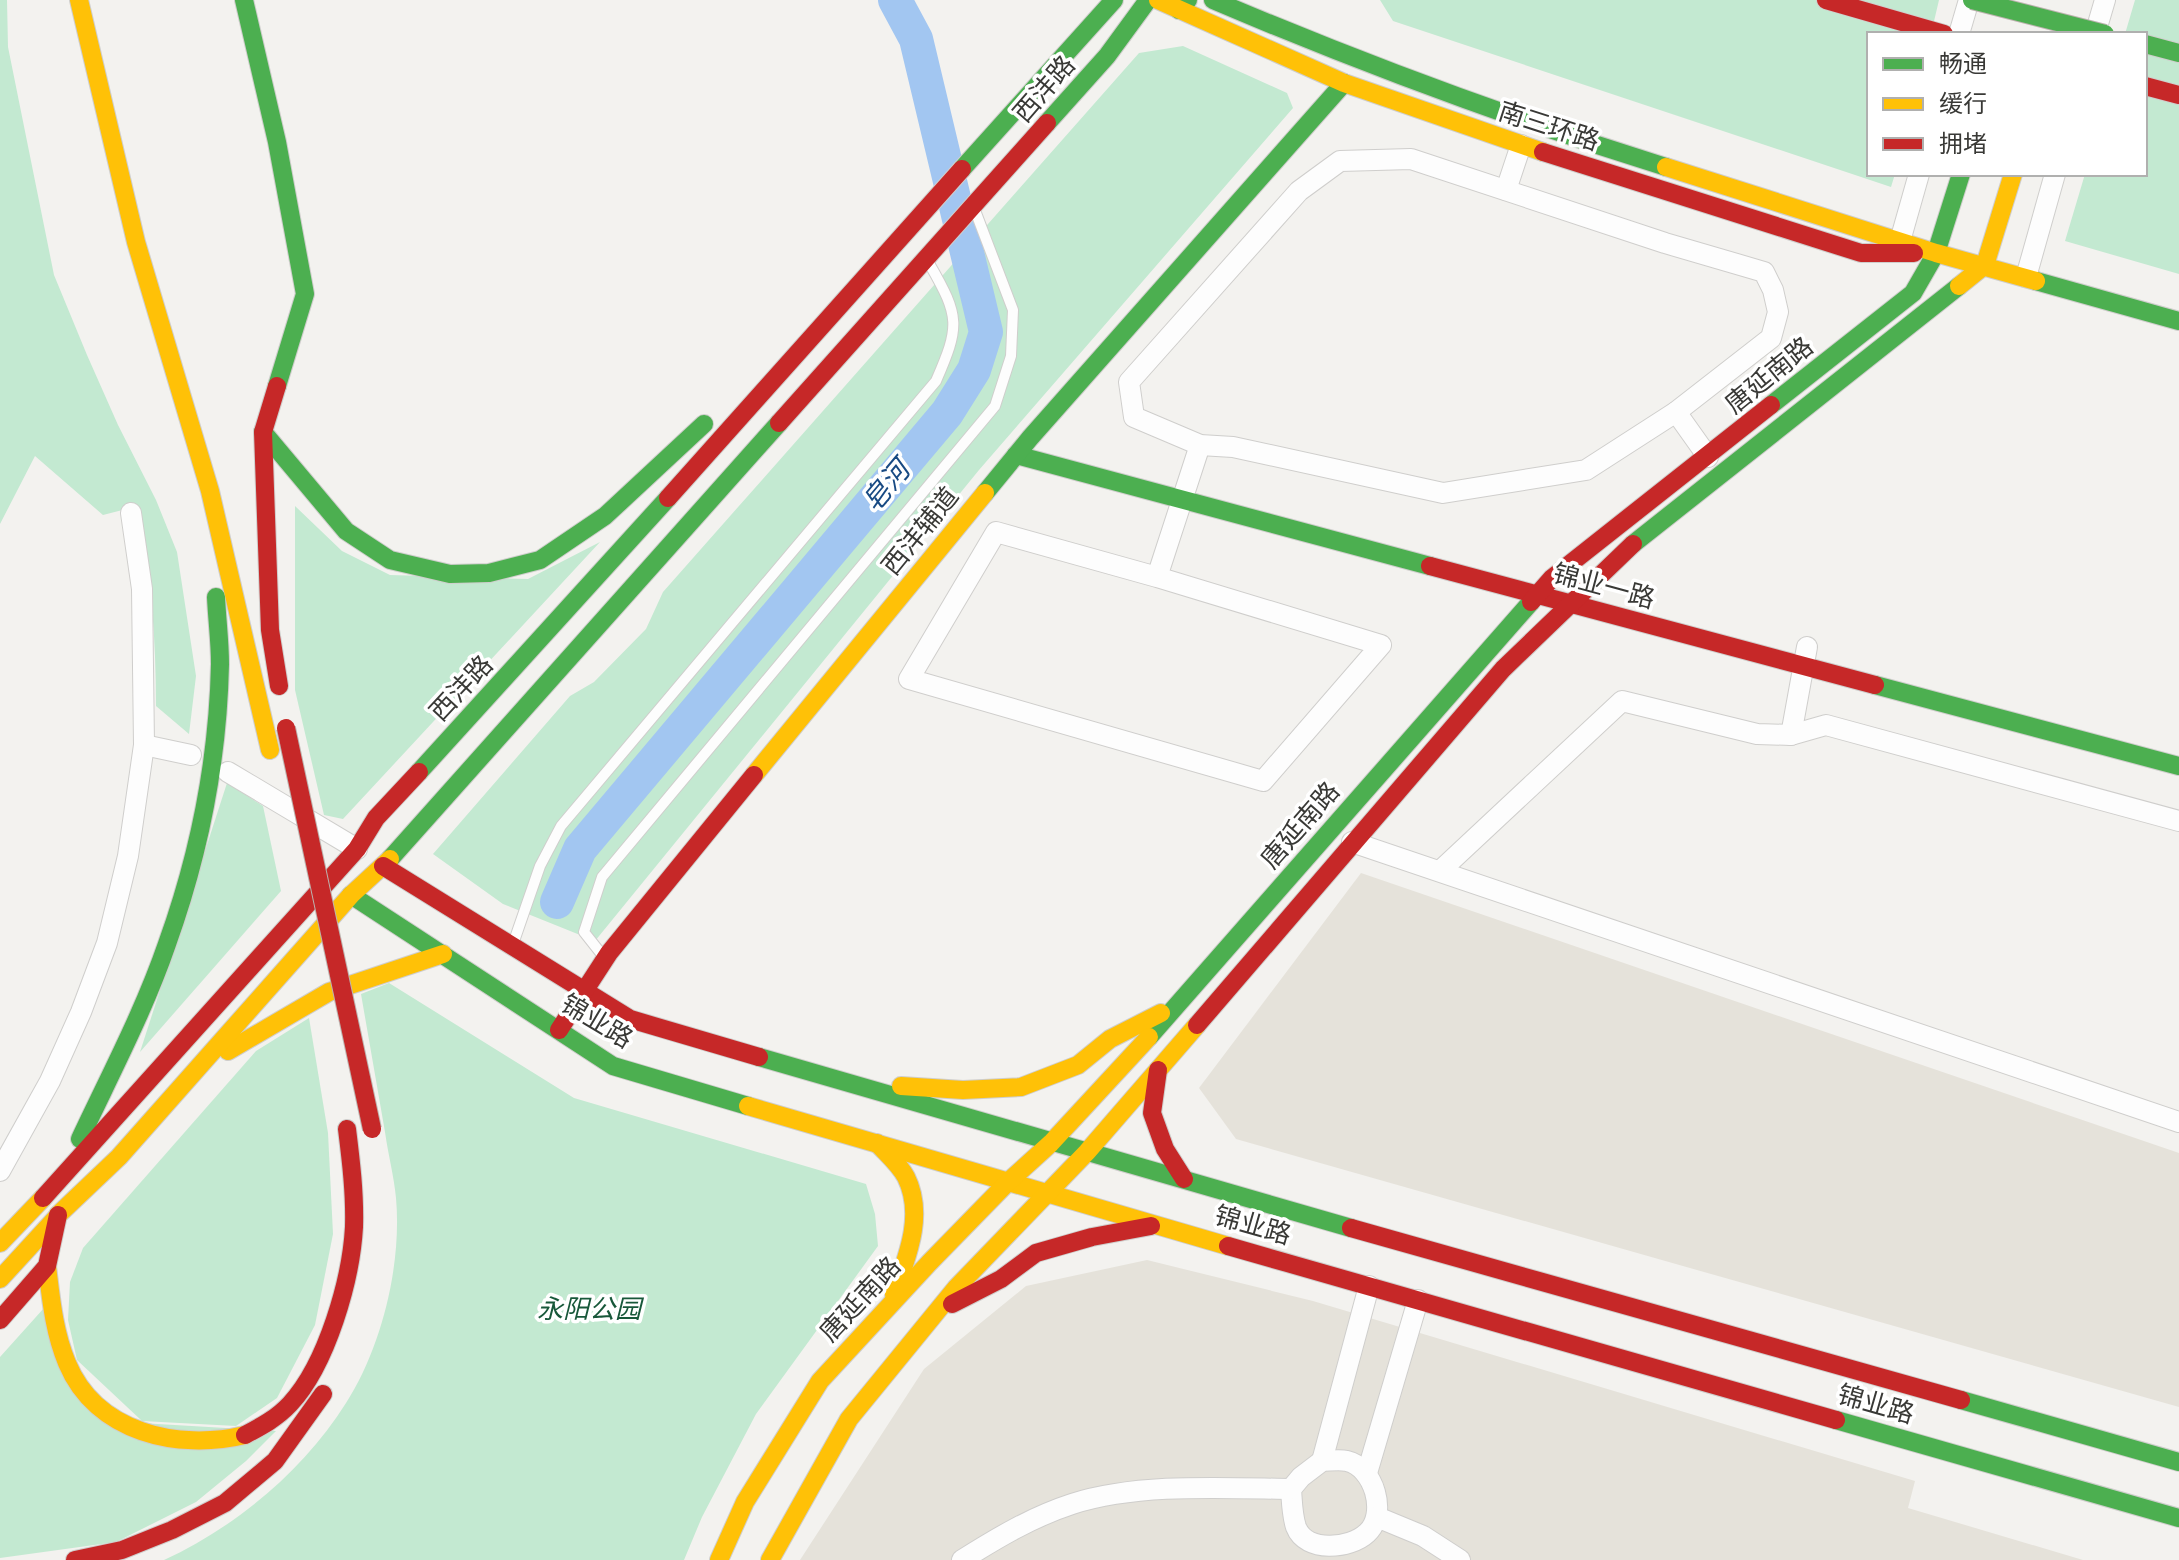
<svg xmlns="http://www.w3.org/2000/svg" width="2179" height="1560" viewBox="0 0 2179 1560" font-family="'Libre Baskerville','Noto Sans SC',serif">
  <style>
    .built { fill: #e5e2da }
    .green { fill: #c3e9d1 }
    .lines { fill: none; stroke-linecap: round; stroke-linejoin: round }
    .river { stroke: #a2c6f1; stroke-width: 34 }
    .lane-casing { stroke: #cfcecc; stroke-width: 12 }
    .street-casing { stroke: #cfcecc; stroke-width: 22 }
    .fast-casing { stroke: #cfcecc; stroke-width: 20 }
    .slow-casing { stroke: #cfcecc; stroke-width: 20 }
    .jam-casing { stroke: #cfcecc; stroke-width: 20 }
    .lane { stroke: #fdfdfd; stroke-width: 10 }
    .street { stroke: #fdfdfd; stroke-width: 20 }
    .fast { stroke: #4caf50; stroke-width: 18 }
    .slow { stroke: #ffc107; stroke-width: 18 }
    .jam { stroke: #c62828; stroke-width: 18 }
    .fast-bridge-casing { stroke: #bdb3af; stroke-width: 20; stroke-linecap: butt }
    .jam-bridge-casing { stroke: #bdb3af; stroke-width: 20; stroke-linecap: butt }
    .fast-bridge { stroke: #4caf50; stroke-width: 18 }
    .jam-bridge { stroke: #c62828; stroke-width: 18 }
    .labels { text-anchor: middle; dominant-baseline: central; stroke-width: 7; stroke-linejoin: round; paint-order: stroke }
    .street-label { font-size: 26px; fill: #393936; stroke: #fff }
    .park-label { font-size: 26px; font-style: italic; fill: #18583a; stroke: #fff }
    .water-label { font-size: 28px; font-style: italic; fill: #184a83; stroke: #fff }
  </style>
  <rect width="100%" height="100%" fill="#f3f2ef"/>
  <g class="built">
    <polygon points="1361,873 2179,1153 2179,1407 1236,1139 1199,1088"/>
    <polygon points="1147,1260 1313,1301 1915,1481 1908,1508 2083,1560 800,1560 924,1369 1026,1286"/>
  </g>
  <g class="green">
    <path d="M0,0H7L8,47L54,275L87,355L118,425L156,500L177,552L196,676L189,734L156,706C156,638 151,573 138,506L103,515L35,456L0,524Z"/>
    <polygon points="1380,0 1939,0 1931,34 1869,34 1869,174 1895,174 1891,187 1393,21"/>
    <polygon points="2135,0 2179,0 2179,274 2065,241 2085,174 2145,174 2145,34 2125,34"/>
    <polygon points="1183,46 1287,93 1293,108 979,470 595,941 503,904 433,854 570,696 594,682 646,629 663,592 1139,53"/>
    <polygon points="295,506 342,551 390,575 528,579 600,542 343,819 324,815 295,690"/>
    <polygon points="227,783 263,806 281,891 140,1052"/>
    <path d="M389,983L574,1098L866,1184L875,1214L878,1246L756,1414L702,1517L684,1560H164C236,1527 304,1470 346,1403C382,1347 402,1264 396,1198C394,1176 388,1154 385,1132C377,1086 369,1040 361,994Z"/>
    <polygon points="309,1018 328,1133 333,1234 315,1325 277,1398 236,1426 142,1421 77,1360 68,1320 70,1282 83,1248 256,1051"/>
    <polygon points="44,1308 106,1421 276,1431 246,1461 196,1502 116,1542 0,1558 0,1357"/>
  </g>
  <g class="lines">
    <polyline class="river" points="557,902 580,849 947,413 974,370 986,332 916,39 895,0"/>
    <defs>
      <g id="lane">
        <path d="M513,944L540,866L561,826L936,381C960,326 960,317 930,265"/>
        <polyline points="603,956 584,932 602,877 995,406 1011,356 1013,310 976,213"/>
      </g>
      <g id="street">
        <polyline points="1959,34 1969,0"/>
        <polyline points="2095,34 2105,0"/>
        <polygon points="1411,159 1665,243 1764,272 1773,290 1778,312 1771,338 1676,412 1586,470 1443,493 1233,447 1200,445 1134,417 1129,382 1299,191 1340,161"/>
        <polyline points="1506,190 1521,145"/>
        <polyline points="1900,241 1919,174"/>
        <polyline points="2026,277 2055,174"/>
        <polyline points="1676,412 1708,457"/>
        <polyline points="1157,577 1381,645 1263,781 909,679 996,532 1157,577 1200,445"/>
        <polyline points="1791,735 1807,647"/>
        <polyline points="144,745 191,755"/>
        <polyline points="228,772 357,849"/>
        <polyline points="1352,842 2179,1122"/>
        <polyline points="1440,871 1622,701 1757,734 1791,735 1826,725 2179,821"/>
        <polyline points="0,1171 50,1081 81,1012 107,943 128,856 144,745 142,589 131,513"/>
        <path d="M1322,1461C1329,1461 1339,1459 1347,1461C1374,1467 1388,1514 1367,1533C1350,1549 1306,1553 1296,1527C1292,1515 1292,1502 1291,1489L1301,1477Z"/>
        <polyline points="1322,1461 1369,1286"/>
        <polyline points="1367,1473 1418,1300"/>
        <polyline points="1377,1517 1423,1536 1460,1560"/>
        <path d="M962,1560C997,1538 1032,1517 1072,1504C1138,1483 1222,1488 1291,1489"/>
      </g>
      <g id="fast">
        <polyline points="244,0 277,142 305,294 277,386"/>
        <path d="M1213,0C1361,63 1512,119 1666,167"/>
        <polyline points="1179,10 1188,0"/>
        <polyline points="2145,44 2179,53"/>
        <polyline points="1047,123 1107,56 1148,0"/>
        <polyline points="962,169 1114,0"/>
        <polyline points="2036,281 2179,321"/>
        <polyline points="1771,405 1913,293 1936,253 1961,174"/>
        <polyline points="263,432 346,531 390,560 450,574 489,573 540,560 605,516 704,424"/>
        <polyline points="1016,455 1430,566"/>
        <polyline points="985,493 1030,438 1344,83"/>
        <polyline points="1633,544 1959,286"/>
        <polyline points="1875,685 2179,766"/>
        <polyline points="419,772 668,498"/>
        <polyline points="390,859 779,423"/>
        <polyline points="351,895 613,1066 748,1106"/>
        <polyline points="1149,1037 1531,602"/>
        <polyline points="759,1057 1351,1228"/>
        <path d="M80,1139C110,1075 144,1011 167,944C199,855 218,759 220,664C220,642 217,619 216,597"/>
        <polyline points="1961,1400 2179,1462"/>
        <polyline points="1836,1420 2179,1518"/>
      </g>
      <g id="slow">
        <polyline points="79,0 136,242 210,491 270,750"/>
        <polyline points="1158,0 1344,83 1543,152"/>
        <polyline points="1666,167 1936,253 2036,281"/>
        <polyline points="1959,286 1985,265 2013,174"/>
        <polyline points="754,775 985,493"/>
        <polyline points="228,1051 329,992 443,954"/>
        <polyline points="901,1086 963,1090 1021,1087 1078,1065 1110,1039 1161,1013"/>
        <polyline points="748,1106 1228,1246"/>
        <path d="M877,1143C887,1154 899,1164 906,1177C925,1215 907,1257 894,1294"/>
        <polyline points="58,1215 119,1157 351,895 390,859"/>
        <polyline points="0,1243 43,1198"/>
        <path d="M47,1266C51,1299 54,1332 67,1363C96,1433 178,1451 245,1435"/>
        <polyline points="0,1279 56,1218"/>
        <polyline points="719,1560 745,1502 820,1381 929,1263 1008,1182 1051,1143 1149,1037"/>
        <polyline points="770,1560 849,1419 956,1288 1087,1152 1197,1025"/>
      </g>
      <g id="jam">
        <polyline points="1826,0 1944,34"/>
        <polyline points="2145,86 2179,95"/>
        <polyline points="1543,152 1861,253 1914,253"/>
        <polyline points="277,386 263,432 270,630 279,686"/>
        <polyline points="779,423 1047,123"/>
        <polyline points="668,498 962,169"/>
        <polyline points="1430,566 1875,685"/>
        <polyline points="1531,602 1552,578 1771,405"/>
        <polyline points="383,866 630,1019 759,1057"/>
        <polyline points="1197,1025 1503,669 1633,544"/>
        <polyline points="559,1030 609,953 754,775"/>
        <polyline points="1158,1070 1152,1113 1165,1149 1184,1179"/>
        <polyline points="43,1198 357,849 376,818 419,772"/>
        <polyline points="1351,1228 1961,1400"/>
        <polyline points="1228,1246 1836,1420"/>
        <polyline points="952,1304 1001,1279 1036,1253 1092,1237 1151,1226"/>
        <polyline points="0,1320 47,1266 58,1215"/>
        <path d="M245,1435C262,1426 277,1418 290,1404C327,1364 351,1280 354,1227C355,1194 351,1161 347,1129"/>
        <polyline points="75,1560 122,1550 172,1530 225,1503 275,1461 323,1394"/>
      </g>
    </defs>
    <use href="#lane" class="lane-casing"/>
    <use href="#street" class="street-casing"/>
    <use href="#fast" class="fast-casing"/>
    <use href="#slow" class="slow-casing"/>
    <use href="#jam" class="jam-casing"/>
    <use href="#lane" class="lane"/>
    <use href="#street" class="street"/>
    <use href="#fast" class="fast"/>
    <use href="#slow" class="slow"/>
    <use href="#jam" class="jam"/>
    <defs>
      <polyline id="fast-bridge" points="1972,0 2105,34"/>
      <polyline id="jam-bridge" points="286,728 372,1129"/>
    </defs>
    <use href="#fast-bridge" class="fast-bridge-casing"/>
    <use href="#jam-bridge" class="jam-bridge-casing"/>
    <use href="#fast-bridge" class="fast-bridge"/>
    <use href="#jam-bridge" class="jam-bridge"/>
  </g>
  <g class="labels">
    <g class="street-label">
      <text transform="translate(1044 89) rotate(-49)">西沣路</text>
      <text transform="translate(1549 126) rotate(18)">南三环路</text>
      <text transform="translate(1769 375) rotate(-39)">唐延南路</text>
      <text transform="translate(920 531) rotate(-51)">西沣辅道</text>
      <text transform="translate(1604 586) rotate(15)">锦业一路</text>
      <text transform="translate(461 688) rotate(-47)">西沣路</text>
      <text transform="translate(1300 825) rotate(-49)">唐延南路</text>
      <text transform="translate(597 1021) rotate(31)">锦业路</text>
      <text transform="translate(1253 1225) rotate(16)">锦业路</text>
      <text transform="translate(860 1299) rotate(-47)">唐延南路</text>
      <text transform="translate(1876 1404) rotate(16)">锦业路</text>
    </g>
    <g class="park-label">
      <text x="589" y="1309">永阳公园</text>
    </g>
    <g class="water-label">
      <text transform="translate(886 486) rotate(-50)">皂河</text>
    </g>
  </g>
  <rect x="1867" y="32" width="280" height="144" fill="#ffffff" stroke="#b0b0af" stroke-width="2"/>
  <rect x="1883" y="58" width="40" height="12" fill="#4caf50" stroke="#b0b0af" stroke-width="2"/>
  <text x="1939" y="72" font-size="24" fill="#393936">畅通</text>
  <rect x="1883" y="98" width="40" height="12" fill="#ffc107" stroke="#b0b0af" stroke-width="2"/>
  <text x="1939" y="112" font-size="24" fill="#393936">缓行</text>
  <rect x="1883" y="138" width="40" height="12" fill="#c62828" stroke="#b0b0af" stroke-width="2"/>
  <text x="1939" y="152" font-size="24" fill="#393936">拥堵</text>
</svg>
